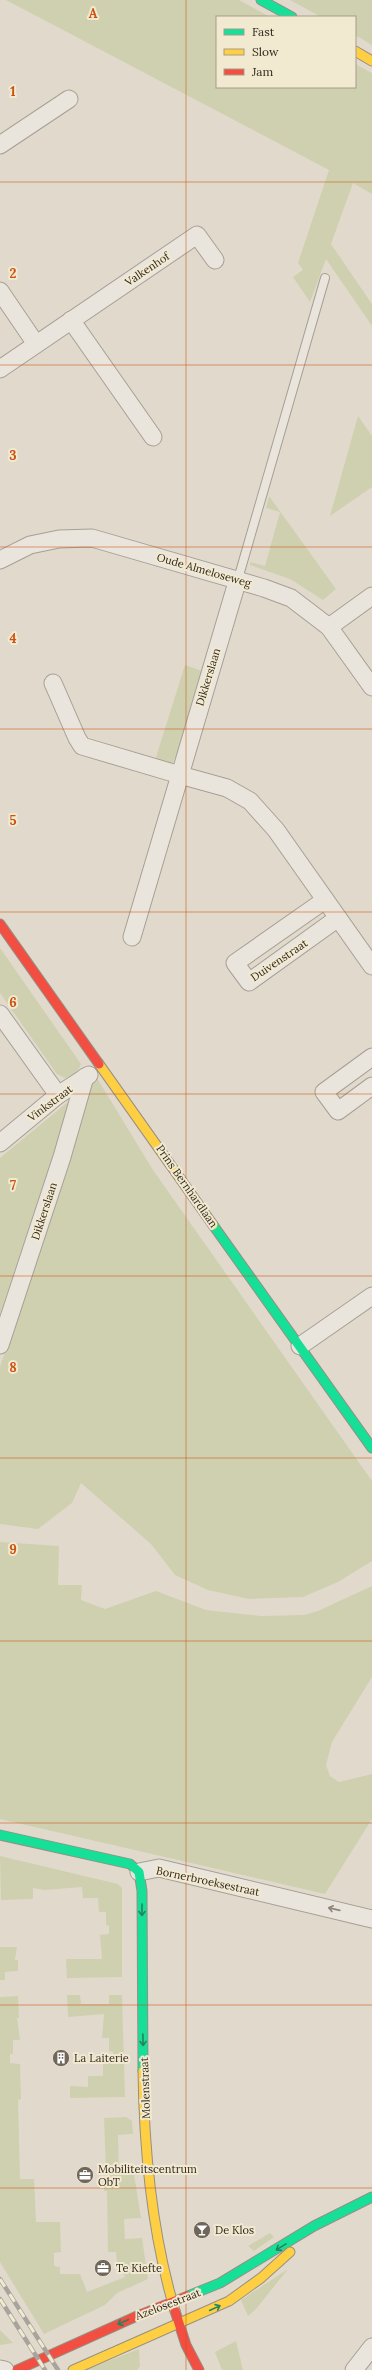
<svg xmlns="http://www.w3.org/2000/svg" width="372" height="2370" viewBox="0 0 372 2370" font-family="Lora,serif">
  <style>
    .green { fill: #cfd0af }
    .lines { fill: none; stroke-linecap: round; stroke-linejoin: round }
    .lane-casing { stroke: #a69f95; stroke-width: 10 }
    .street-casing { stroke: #a69f95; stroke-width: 19 }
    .fast-casing { stroke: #968f84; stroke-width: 11 }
    .slow-casing { stroke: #968f84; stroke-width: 11 }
    .jam-casing { stroke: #968f84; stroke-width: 11 }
    .lane { stroke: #eae5dc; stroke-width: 8 }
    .street { stroke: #eae5dc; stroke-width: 17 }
    .fast { stroke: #16e098; stroke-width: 9 }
    .slow { stroke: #ffcf43; stroke-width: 9 }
    .jam { stroke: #f24e42; stroke-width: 9 }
    .rail-casing { stroke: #a8a49d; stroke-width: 4.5 }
    .rail { stroke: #f2e9d1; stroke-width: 3; stroke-dasharray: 9; stroke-linecap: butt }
    .oneway { stroke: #8e867d }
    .oneway2 { stroke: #24845b }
    .grid { fill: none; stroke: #cd520f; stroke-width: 1; stroke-opacity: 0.55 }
    .labels { text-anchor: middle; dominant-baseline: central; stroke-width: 4; stroke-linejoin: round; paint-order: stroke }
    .street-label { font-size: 11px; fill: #33281e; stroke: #f2e9d1 }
    .poi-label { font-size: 11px; fill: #33281e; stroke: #f2e9d1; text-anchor: start }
    .grid-label { font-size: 13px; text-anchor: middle; font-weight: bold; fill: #cd520f; stroke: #f2e9d1; stroke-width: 4; stroke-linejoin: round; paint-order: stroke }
  </style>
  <rect width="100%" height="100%" fill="#e1dacc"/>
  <g class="green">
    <polygon points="6,0 239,0 270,17 217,17 217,87 355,87 355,64 372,73 372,194 353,183 331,244 372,304 372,326 326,259 310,302 293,277 303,270 298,263 329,170"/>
    <polygon points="290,0 372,0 372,45 355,35 355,17 321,17"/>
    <polygon points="358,416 372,436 372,487 330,516"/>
    <polygon points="269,496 336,589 323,600 290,579 250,565 250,562 265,566 280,512 266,508"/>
    <path d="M185,665L202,671C196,691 182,754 169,767L158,763L156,757Z"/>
    <path d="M0,948L81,1064C77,1073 75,1076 65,1078L57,1074L0,993Z"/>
    <polygon points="97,1078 153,1170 372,1481 372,1561 338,1582 303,1597 249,1599 208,1590 175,1575 151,1544 81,1483 72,1503 38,1529 0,1524 0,1367 57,1192 44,1182 0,1314 0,1158"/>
    <polygon points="0,1542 59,1546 58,1585 82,1585 81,1600 105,1609 156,1591 206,1610 261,1616 304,1615 318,1611 372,1586 372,1677 332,1742 326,1765 330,1776 339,1782 372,1774 372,1819 325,1894 0,1819"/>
    <polygon points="0,1856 118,1884 122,1888 122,1977 67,1978 66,1959 102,1959 100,1935 109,1934 109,1926 106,1925 106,1912 99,1912 98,1898 83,1898 82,1887 45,1890 33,1888 33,1899 1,1900"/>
    <polygon points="0,1947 17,1947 15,1960 18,1960 18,1971 5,1972 5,1980 0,1980"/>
    <polygon points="67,1995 80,1995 81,2004 109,2004 109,1995 122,1995 125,2097 70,2098 70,2086 88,2087 88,2076 103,2076 103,2062 113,2062 113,2052 109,2051 109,2038 102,2038 104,2014 68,2017"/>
    <polygon points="18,1996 19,2018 17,2018 20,2040 13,2040 13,2054 10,2054 10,2063 20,2064 21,2099 18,2100 20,2179 34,2179 36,2222 60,2222 61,2252 54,2253 54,2266 60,2267 60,2274 80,2274 87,2292 125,2277 120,2263 117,2263 116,2252 108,2252 107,2191 104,2191 104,2177 106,2177 106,2169 104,2118 126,2117 132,2121 133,2134 118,2135 119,2175 134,2174 141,2218 124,2219 125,2239 142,2238 148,2279 117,2293 105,2305 44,2334 0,2262 0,1997"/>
    <polygon points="270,2233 274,2237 254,2251 248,2246"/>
    <polygon points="288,2269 256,2309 248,2316 241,2300"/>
    <polygon points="0,2330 13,2343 0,2345"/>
    <polygon points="236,2341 243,2370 222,2370 215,2352"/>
    <polygon points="139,2349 140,2366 137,2370 85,2370"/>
  </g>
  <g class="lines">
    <defs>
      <polyline id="lane" points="238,579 325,278"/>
      <g id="street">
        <polyline points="0,145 69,99"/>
        <polyline points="0,291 36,344"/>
        <polyline points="71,320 153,437"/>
        <polyline points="0,369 197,235 215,260"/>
        <polyline points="0,560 30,545 59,539 92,538 264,588 291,598 329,627 372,687"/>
        <polyline points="238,579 180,775 227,788 250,801 276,830 372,966"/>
        <polyline points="329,627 372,596"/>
        <polyline points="53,683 77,738 82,746 180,775 132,937"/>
        <polyline points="325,900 235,963 249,982 338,918"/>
        <polyline points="0,1014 58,1095"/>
        <polyline points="372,1057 324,1092 338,1111 372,1086"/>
        <polyline points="0,1143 58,1095 89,1075"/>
        <polyline points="0,1345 62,1157 85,1077"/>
        <polyline points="300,1346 372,1296"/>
        <polyline points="139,1872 159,1868 372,1919"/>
        <polyline points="0,2369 5,2370"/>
        <polyline points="354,2370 372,2347"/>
      </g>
      <g id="fast">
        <polyline points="261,0 292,17"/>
        <polyline points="213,1225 372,1448"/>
        <polyline points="0,1835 130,1864 139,1872 142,1891 143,2071"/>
        <polyline points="188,2296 220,2283 314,2226 372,2197"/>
      </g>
      <g id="slow">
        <polyline points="355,51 372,61"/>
        <polyline points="99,1064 213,1225"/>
        <path d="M143,2071C144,2151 152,2234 175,2311"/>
        <polyline points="73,2370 229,2301 261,2278 290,2252"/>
      </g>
      <g id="jam">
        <polyline points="0,924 99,1064"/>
        <polyline points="175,2311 186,2345 199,2370"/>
        <polyline points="17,2370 137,2316 188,2296"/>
      </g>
    </defs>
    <use href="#lane" class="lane-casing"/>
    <use href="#street" class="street-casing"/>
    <use href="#fast" class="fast-casing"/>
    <use href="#slow" class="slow-casing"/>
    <use href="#jam" class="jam-casing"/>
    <use href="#lane" class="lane"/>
    <use href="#street" class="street"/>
    <use href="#fast" class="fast"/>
    <use href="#slow" class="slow"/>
    <use href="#jam" class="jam"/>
    <defs>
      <g id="rail">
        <polyline points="0,2279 58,2370"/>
        <polyline points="0,2299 45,2370"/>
      </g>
    </defs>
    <use href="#rail" class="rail-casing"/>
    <use href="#rail" class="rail"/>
  </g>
  <defs><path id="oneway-shaft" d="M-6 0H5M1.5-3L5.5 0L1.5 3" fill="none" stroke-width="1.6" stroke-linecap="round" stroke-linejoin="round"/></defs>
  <use class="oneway" href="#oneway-shaft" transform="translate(334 1909) rotate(-167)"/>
  <g class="oneway2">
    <use href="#oneway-shaft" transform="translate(142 1910) rotate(90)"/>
    <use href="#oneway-shaft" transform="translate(143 2040) rotate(89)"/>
    <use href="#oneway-shaft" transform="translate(281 2247) rotate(148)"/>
    <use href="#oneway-shaft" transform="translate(215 2308) rotate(-25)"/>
    <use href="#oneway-shaft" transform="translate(123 2322) rotate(155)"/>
  </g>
  <path class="grid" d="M186,0V2370M0,182H372M0,365H372M0,547H372M0,729H372M0,912H372M0,1094H372M0,1276H372M0,1458H372M0,1641H372M0,1823H372M0,2005H372M0,2188H372"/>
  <defs>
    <symbol id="building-disc" viewBox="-11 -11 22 22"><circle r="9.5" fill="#70665b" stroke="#f2e9d1"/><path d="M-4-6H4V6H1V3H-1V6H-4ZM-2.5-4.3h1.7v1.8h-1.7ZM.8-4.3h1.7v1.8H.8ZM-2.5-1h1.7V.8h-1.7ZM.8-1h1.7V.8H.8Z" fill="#fff"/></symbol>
    <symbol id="office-disc" viewBox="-11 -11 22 22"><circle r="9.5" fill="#70665b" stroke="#f2e9d1"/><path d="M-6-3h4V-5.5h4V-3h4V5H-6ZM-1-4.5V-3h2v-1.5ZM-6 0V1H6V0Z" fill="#fff"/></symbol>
    <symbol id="bar-disc" viewBox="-11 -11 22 22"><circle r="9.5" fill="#70665b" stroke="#f2e9d1"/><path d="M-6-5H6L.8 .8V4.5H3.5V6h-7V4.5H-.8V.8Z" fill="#fff"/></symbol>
  </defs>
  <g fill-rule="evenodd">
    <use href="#building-disc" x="51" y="2048" width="20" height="20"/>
    <use href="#office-disc" x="75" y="2165" width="20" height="20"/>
    <use href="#bar-disc" x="192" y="2220" width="20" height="20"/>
    <use href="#office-disc" x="93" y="2258" width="20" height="20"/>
  </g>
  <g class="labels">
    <g class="street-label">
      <text transform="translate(147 269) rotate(-34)">Valkenhof</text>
      <text transform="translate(204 570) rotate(16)">Oude Almeloseweg</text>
      <text transform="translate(208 677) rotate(-73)">Dikkerslaan</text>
      <text transform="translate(279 960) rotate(-34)">Duivenstraat</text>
      <text transform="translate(50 1103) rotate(-37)">Vinkstraat</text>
      <text transform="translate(187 1186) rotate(55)">Prins Bernhardlaan</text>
      <text transform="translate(44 1211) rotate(-72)">Dikkerslaan</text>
      <text transform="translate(208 1881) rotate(12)">Bornerbroeksestraat</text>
      <text transform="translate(145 2088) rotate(-92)">Molenstraat</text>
      <text transform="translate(168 2304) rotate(-21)">Azelosestraat</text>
    </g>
    <g class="poi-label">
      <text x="74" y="2058">La Laiterie</text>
      <text x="98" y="2169">Mobiliteitscentrum<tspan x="98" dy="13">ObT</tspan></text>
      <text x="215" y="2230">De Klos</text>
      <text x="116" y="2268">Te Kiefte</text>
    </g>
  </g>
  <g class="grid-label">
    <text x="93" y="18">A</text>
    <text x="13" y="96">1</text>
    <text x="13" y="278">2</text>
    <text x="13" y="460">3</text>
    <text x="13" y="643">4</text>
    <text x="13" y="825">5</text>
    <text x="13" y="1007">6</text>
    <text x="13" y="1190">7</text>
    <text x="13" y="1372">8</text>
    <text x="13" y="1554">9</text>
  </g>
  <rect x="216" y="16" width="140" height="72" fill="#f2e9d1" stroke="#a69c89"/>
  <rect x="224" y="29" width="20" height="6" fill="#16e098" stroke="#a69c89"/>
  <text x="252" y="36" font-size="12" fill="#33281e">Fast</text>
  <rect x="224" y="49" width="20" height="6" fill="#ffcf43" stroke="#a69c89"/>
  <text x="252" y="56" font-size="12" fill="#33281e">Slow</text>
  <rect x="224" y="69" width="20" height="6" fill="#f24e42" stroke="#a69c89"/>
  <text x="252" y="76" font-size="12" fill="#33281e">Jam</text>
</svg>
